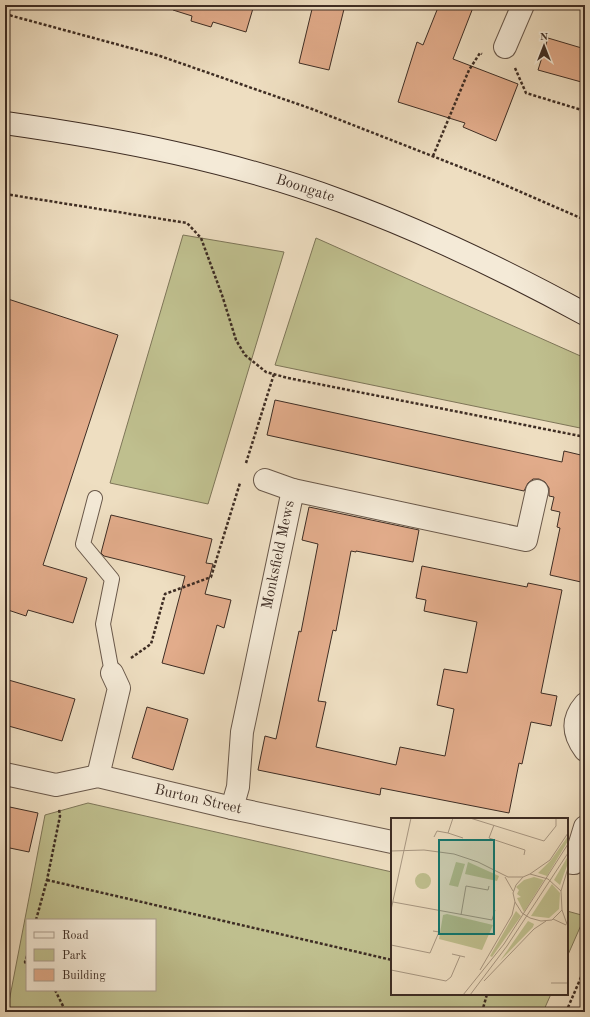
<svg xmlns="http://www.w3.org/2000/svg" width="590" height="1017" viewBox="0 0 590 1017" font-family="'Old Standard TT',serif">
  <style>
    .green { fill: #bfbf8e; stroke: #7e7659; fill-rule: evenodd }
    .building { fill: #e2ac8b; stroke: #3e2d24 }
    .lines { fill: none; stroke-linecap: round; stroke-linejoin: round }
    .lane-casing { stroke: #6a594b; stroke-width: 16 }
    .street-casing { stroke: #6a594b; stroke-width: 24 }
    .secondary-casing { stroke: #3e2d24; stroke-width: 24 }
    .path { stroke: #3e2d24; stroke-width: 2.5; stroke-dasharray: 3 2; stroke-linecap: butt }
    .lane { stroke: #f4ead7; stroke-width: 14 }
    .street { stroke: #f4ead7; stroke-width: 22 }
    .secondary { stroke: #f4ead7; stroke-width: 22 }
    .labels { text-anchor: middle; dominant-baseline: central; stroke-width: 3; stroke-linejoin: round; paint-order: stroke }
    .street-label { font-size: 15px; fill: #3e2d24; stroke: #f4ead7 }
    .inset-road { fill: none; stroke: #a89782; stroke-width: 1 }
    .view { fill: #0f766e; fill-opacity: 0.15; stroke: #0f766e; stroke-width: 2 }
    .inset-edge { fill: none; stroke: #3e2d24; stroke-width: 2 }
  </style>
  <rect width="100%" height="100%" fill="#eedec1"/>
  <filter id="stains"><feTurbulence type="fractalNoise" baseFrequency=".005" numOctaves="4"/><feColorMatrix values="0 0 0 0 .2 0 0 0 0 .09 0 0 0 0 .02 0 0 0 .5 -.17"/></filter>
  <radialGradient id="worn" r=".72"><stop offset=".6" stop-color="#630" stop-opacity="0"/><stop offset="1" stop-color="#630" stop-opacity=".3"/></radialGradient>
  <g class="green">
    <polygon points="183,235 284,252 208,504 110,483"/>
    <polygon points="316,238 585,358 585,429 275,365"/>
    <path d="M88,803L392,872V994H551L543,1012H7L45,815ZM27,920H155V990H27Z"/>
    <polygon points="567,911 585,916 567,957"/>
  </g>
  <g class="building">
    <polygon points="174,5 254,5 246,32 213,22 211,27 191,21 192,16 173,10"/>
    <polygon points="313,5 345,5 329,70 299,63"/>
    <polygon points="439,5 474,5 453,59 518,84 496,141 463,127 465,123 398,102 417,42 423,45"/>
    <polygon points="548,38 585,49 585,83 538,70"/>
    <polygon points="5,298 118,335 43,565 87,578 73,623 28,610 26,616 5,609"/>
    <polygon points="275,400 562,462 564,451 585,456 585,561 581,582 550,575 560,528 557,527 560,512 551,510 554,497 549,496 549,488 545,482 539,479 533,479 528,483 524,491 267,435"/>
    <polygon points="309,507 419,530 413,562 356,551 356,552 351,551 336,631 333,630 318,701 326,702 316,747 396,765 400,747 445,756 454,709 437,705 444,669 467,673 477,622 424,611 426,600 416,598 422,566 527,587 528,583 562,590 541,693 557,696 551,726 531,722 522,764 519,763 509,813 381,788 380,795 258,770 265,736 276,739 299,631 301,632 318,544 302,540"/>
    <polygon points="111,515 212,539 206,563 213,564 205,594 231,600 224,628 217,625 204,674 162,663 185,576 104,556 101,553"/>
    <polygon points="5,679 75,699 62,741 5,725"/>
    <polygon points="147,707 188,719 173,770 132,758"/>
    <polygon points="5,806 38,813 29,852 5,847"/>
  </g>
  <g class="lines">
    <defs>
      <polyline id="lane" points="95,498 83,544 112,579 103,624 112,673"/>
      <g id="street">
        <polyline points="505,47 523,5"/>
        <polyline points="265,480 293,490"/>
        <path d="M585,704C572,719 573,734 585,750"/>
        <polyline points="5,774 56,785 98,776 232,808 392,842"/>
        <polyline points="98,776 119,688 112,673"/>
        <polyline points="232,808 238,787 242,732 293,490 526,540 537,491"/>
        <polyline points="567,862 574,863 585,827"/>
      </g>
      <path id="secondary" d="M5,123C119,139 233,161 341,201C426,232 506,271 585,314"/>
    </defs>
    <use href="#lane" class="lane-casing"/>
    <use href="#street" class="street-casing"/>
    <use href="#secondary" class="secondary-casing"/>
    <g class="path">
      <polyline points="5,14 160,56 312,109 491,179 585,220"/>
      <polyline points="515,68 526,93 585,111"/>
      <polyline points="433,156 469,70 480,53 482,54"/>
      <polyline points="5,194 187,223 201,238 222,295 236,340 245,355 266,372 288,378 585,437"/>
      <polyline points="246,463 274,374"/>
      <polyline points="131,658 151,644 165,594 211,577 240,483"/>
      <polyline points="47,880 392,960"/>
      <polyline points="36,920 47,880 60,816 59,809"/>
      <polyline points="27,956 25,962 27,965"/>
      <polyline points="55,990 66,1012"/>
      <polyline points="482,1012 487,994"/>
      <polyline points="566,1012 585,968"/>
    </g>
    <use href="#lane" class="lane"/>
    <use href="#street" class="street"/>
    <use href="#secondary" class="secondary"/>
  </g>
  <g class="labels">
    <g class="street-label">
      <text transform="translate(305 189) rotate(18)">Boongate</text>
      <text transform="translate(279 555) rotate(-78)">Monksfield Mews</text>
      <text transform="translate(198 800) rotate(13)">Burton Street</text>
    </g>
  </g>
  <g transform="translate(391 818)">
    <rect width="177" height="177" fill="#eedec1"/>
    <path d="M177,18V23L156,58L147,55L160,42ZM177,38V45L169,67L163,62ZM65,44L74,46L67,69L58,67ZM77,44L108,58L106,63L74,56ZM24 63a8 8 0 1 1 16 0a8 8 0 1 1-16 0ZM143,59L153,62L133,94L126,80L130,79L126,76L128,72L125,69L133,62ZM161,66L169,75L168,91L158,100L140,98ZM125,93L130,98L101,139L99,138ZM56,96L102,107L91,132L48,121L52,97ZM137,103L143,106L142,109L109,143Z" fill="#bfbf8e"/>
    <path class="inset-road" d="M79,0L153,23L165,8V0M103,7L98,20L134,32L133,37M57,15L72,20M43,19L46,13L57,15L62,0M0,33L33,32L63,36L87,44L117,59H132M139,56L157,61L170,73L171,92L161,102L150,103L139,100L131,95L124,84L122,75L125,67L132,59ZM139,56L159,42L177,15M114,59L122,73M170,73L177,50M2,84L101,102L104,92M0,92L20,0M171,92L177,109M70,97L75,68L97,72L98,68M162,101L175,107M0,127L39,135L48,114L42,113M61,136L74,139M0,152L55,163L60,159L69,138M89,152L121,97L124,84M93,163L143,111L155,103M160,165H177M72,177L113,126L177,26M79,177L116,128L177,35"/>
    <path class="view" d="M48,22H103V116H48Z"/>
    <rect width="177" height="177" class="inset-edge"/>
  </g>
  <rect width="590" height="1017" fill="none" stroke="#eedec1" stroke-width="20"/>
  <rect x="6" y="6" width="578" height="1005" fill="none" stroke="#3e2d24" stroke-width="2"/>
  <rect x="10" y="10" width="570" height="997" fill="none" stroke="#3e2d24"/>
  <rect x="26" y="919" width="130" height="72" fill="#f4ead7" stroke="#ab9e8f"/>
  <rect x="34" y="932" width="20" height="6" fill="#f4ead7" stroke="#ab9e8f"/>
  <text x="62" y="939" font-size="12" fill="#3e2d24">Road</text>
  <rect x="34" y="949" width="20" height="12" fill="#bfbf8e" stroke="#ab9e8f"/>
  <text x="62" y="959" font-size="12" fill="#3e2d24">Park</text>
  <rect x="34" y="969" width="20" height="12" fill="#e2ac8b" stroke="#ab9e8f"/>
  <text x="62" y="979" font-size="12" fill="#3e2d24">Building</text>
  <g transform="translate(544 46)" stroke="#f4ead7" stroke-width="3" paint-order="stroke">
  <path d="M0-3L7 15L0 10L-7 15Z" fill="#3e2d24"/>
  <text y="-6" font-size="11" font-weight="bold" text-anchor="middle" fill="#3e2d24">N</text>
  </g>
  <rect width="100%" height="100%" filter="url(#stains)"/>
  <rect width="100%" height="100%" fill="url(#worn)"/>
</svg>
